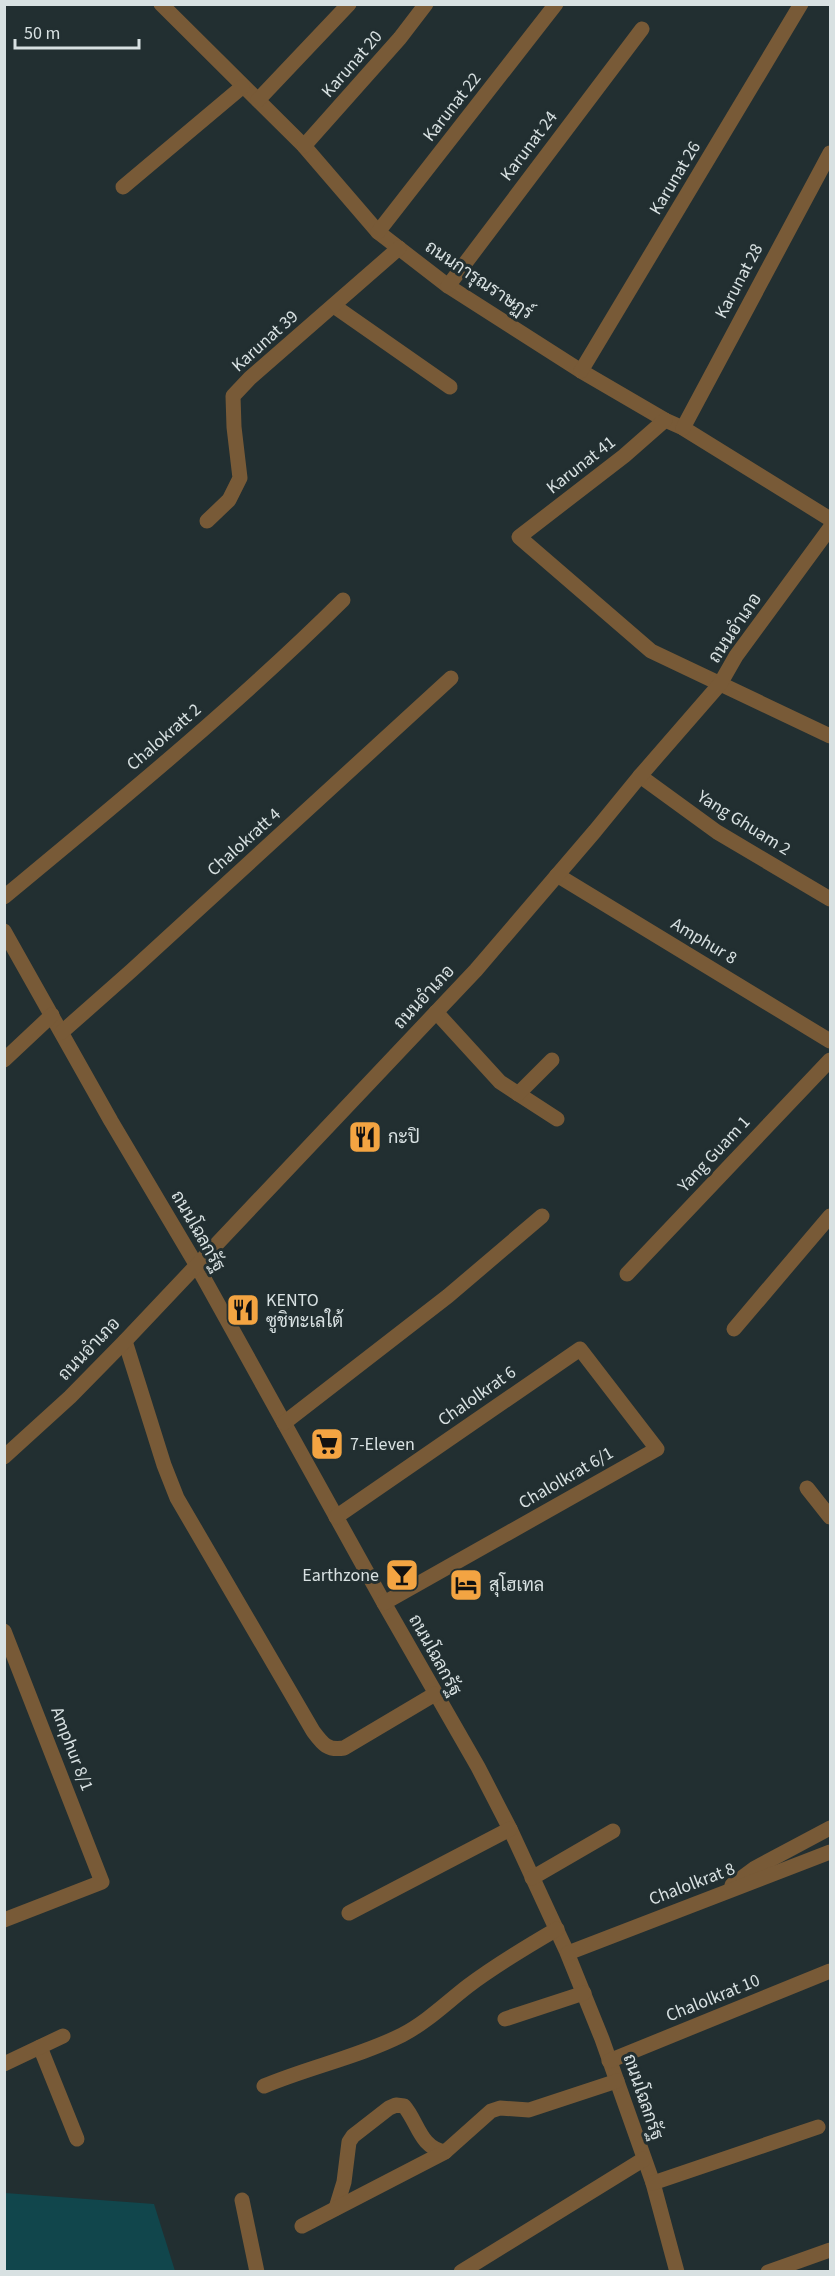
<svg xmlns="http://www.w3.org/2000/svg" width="835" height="2276" viewBox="0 0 835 2276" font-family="'Source Sans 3',Sarabun,sans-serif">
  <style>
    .green { fill: #11464c }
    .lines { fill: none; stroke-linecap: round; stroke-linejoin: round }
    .minor { stroke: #785a37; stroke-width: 15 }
    .labels { text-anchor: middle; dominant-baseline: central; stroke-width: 6; stroke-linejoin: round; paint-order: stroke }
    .street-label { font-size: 18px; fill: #d8e1e2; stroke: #222f31 }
    .poi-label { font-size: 18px; fill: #d8e1e2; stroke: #222f31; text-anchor: start }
  </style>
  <rect width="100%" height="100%" fill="#222f31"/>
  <polygon class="green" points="5,2193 154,2204 175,2271 5,2271"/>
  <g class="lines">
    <g class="minor">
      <polyline points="161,4 304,146 378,232 448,286 581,371 665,420 683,428 830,519"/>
      <polyline points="258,100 349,4"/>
      <polyline points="304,146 400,38 426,4"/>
      <polyline points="123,187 242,87"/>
      <polyline points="378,232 556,4"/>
      <polyline points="448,286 642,29"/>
      <polyline points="334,306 450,387"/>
      <polyline points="581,371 801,4"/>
      <polyline points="665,420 624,456 519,537 651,651 830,736"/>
      <polyline points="683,428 830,153"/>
      <polyline points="207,521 229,500 240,478 234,427 233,396 250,378 399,248"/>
      <polyline points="640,776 717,832 830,899"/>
      <polyline points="557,875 830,1041"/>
      <path d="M4,897C120,801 236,706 343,600"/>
      <polyline points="4,931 111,1121 197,1266 384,1603 478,1767 510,1829 566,1950 602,2039 653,2183 677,2272"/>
      <polyline points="436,1012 500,1082 557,1119"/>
      <polyline points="62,1032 131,971 451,678"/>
      <polyline points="4,1060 52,1015"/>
      <polyline points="518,1094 552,1060"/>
      <polyline points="627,1274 830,1060"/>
      <polyline points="734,1329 830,1216"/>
      <path d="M125,1341L164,1465L177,1498L313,1731C322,1743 327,1751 344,1748L435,1694"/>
      <polyline points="284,1423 448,1296 542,1216"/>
      <polyline points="4,1457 70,1397 125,1341 476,970 595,831 640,776 720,684 736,656 830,528"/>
      <polyline points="807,1488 830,1517"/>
      <polyline points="336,1517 580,1349 657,1449 384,1603"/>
      <polyline points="4,1631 102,1882 4,1920"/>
      <polyline points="532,1878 613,1831"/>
      <polyline points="732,1885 755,1868 830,1828"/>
      <polyline points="349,1913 510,1829"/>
      <polyline points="568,1953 830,1852"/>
      <polyline points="505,2019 584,1993"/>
      <polyline points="40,2047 77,2139"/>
      <polyline points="609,2061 830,1971"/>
      <polyline points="4,2064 63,2036"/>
      <path d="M264,2086C309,2067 358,2057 402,2035C427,2022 446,2003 468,1986C496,1965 526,1947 557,1929"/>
      <polyline points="653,2183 818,2127"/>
      <polyline points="242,2200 257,2272"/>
      <path d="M336,2208L344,2182L349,2142L353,2136L389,2108L396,2105L404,2106C418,2122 420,2148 445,2152"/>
      <polyline points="302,2226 445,2152 491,2111 500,2108 529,2110 617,2081"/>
      <polyline points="461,2272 644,2159"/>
      <polyline points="768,2272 830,2250"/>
    </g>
  </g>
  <defs>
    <symbol id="restaurant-square" viewBox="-11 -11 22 22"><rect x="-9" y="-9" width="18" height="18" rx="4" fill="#f3a442" stroke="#222f31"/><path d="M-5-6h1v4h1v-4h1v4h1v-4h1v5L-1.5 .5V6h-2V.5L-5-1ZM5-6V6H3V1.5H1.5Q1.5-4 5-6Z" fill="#111"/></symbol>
    <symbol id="supermarket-square" viewBox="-11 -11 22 22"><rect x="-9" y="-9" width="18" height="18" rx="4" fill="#f3a442" stroke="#222f31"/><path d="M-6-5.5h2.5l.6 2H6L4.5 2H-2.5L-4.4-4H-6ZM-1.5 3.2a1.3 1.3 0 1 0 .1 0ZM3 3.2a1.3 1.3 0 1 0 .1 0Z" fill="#111"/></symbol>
    <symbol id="bar-square" viewBox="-11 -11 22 22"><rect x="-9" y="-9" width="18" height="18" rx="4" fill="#f3a442" stroke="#222f31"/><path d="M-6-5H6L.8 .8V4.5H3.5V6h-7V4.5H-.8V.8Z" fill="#111"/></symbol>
    <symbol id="hotel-square" viewBox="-11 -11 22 22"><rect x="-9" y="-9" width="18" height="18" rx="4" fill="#f3a442" stroke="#222f31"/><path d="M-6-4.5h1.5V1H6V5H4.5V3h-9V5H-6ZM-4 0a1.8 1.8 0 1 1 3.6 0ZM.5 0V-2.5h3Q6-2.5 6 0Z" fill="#111"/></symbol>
  </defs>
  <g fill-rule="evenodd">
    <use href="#restaurant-square" x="346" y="1118" width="38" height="38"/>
    <use href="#restaurant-square" x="224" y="1291" width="38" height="38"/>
    <use href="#supermarket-square" x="308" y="1425" width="38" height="38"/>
    <use href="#bar-square" x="383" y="1556" width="38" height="38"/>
    <use href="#hotel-square" x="447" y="1566" width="38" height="38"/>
  </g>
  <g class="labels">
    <g class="street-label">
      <text transform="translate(352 64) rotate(-49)">Karunat 20</text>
      <text transform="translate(452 107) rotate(-52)">Karunat 22</text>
      <text transform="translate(529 146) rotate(-53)">Karunat 24</text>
      <text transform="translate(675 178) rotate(-59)">Karunat 26</text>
      <text transform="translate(479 280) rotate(34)">ถนนการุณราษฏร์</text>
      <text transform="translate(739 281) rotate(-62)">Karunat 28</text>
      <text transform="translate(265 341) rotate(-42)">Karunat 39</text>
      <text transform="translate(581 465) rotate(-38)">Karunat 41</text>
      <text transform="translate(735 628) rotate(-56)">ถนนอำเภอ</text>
      <text transform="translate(164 737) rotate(-41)">Chalokratt 2</text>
      <text transform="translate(744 823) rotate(32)">Yang Ghuam 2</text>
      <text transform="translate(244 842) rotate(-42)">Chalokratt 4</text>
      <text transform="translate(704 941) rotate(31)">Amphur 8</text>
      <text transform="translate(424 997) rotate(-47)">ถนนอำเภอ</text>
      <text transform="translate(714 1154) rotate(-47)">Yang Guam 1</text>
      <text transform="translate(198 1231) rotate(60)">ถนนโฉลกรัฐ</text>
      <text transform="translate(89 1349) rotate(-46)">ถนนอำเภอ</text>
      <text transform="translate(477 1396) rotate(-35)">Chalolkrat 6</text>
      <text transform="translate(566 1478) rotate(-30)">Chalolkrat 6/1</text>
      <text transform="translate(435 1655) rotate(61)">ถนนโฉลกรัฐ</text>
      <text transform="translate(72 1749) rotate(69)">Amphur 8/1</text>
      <text transform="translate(692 1884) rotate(-21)">Chalolkrat 8</text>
      <text transform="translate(713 1998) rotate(-22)">Chalolkrat 10</text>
      <text transform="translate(643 2097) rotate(71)">ถนนโฉลกรัฐ</text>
    </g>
    <g class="poi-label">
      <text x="388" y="1137">กะปิ</text>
      <text x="266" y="1300">KENTO<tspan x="266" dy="21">ซูชิทะเลใต้</tspan></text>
      <text x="350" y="1444">7-Eleven</text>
      <text x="379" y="1575" text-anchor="end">Earthzone</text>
      <text x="489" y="1585">สุโฮเทล</text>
    </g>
  </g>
  <rect width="835" height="2276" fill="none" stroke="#d8e1e2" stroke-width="12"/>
  <path d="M15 39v9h124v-9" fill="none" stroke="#d8e1e2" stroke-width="3"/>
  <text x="24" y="39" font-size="18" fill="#d8e1e2" stroke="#222f31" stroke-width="4.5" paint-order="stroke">50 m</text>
</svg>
